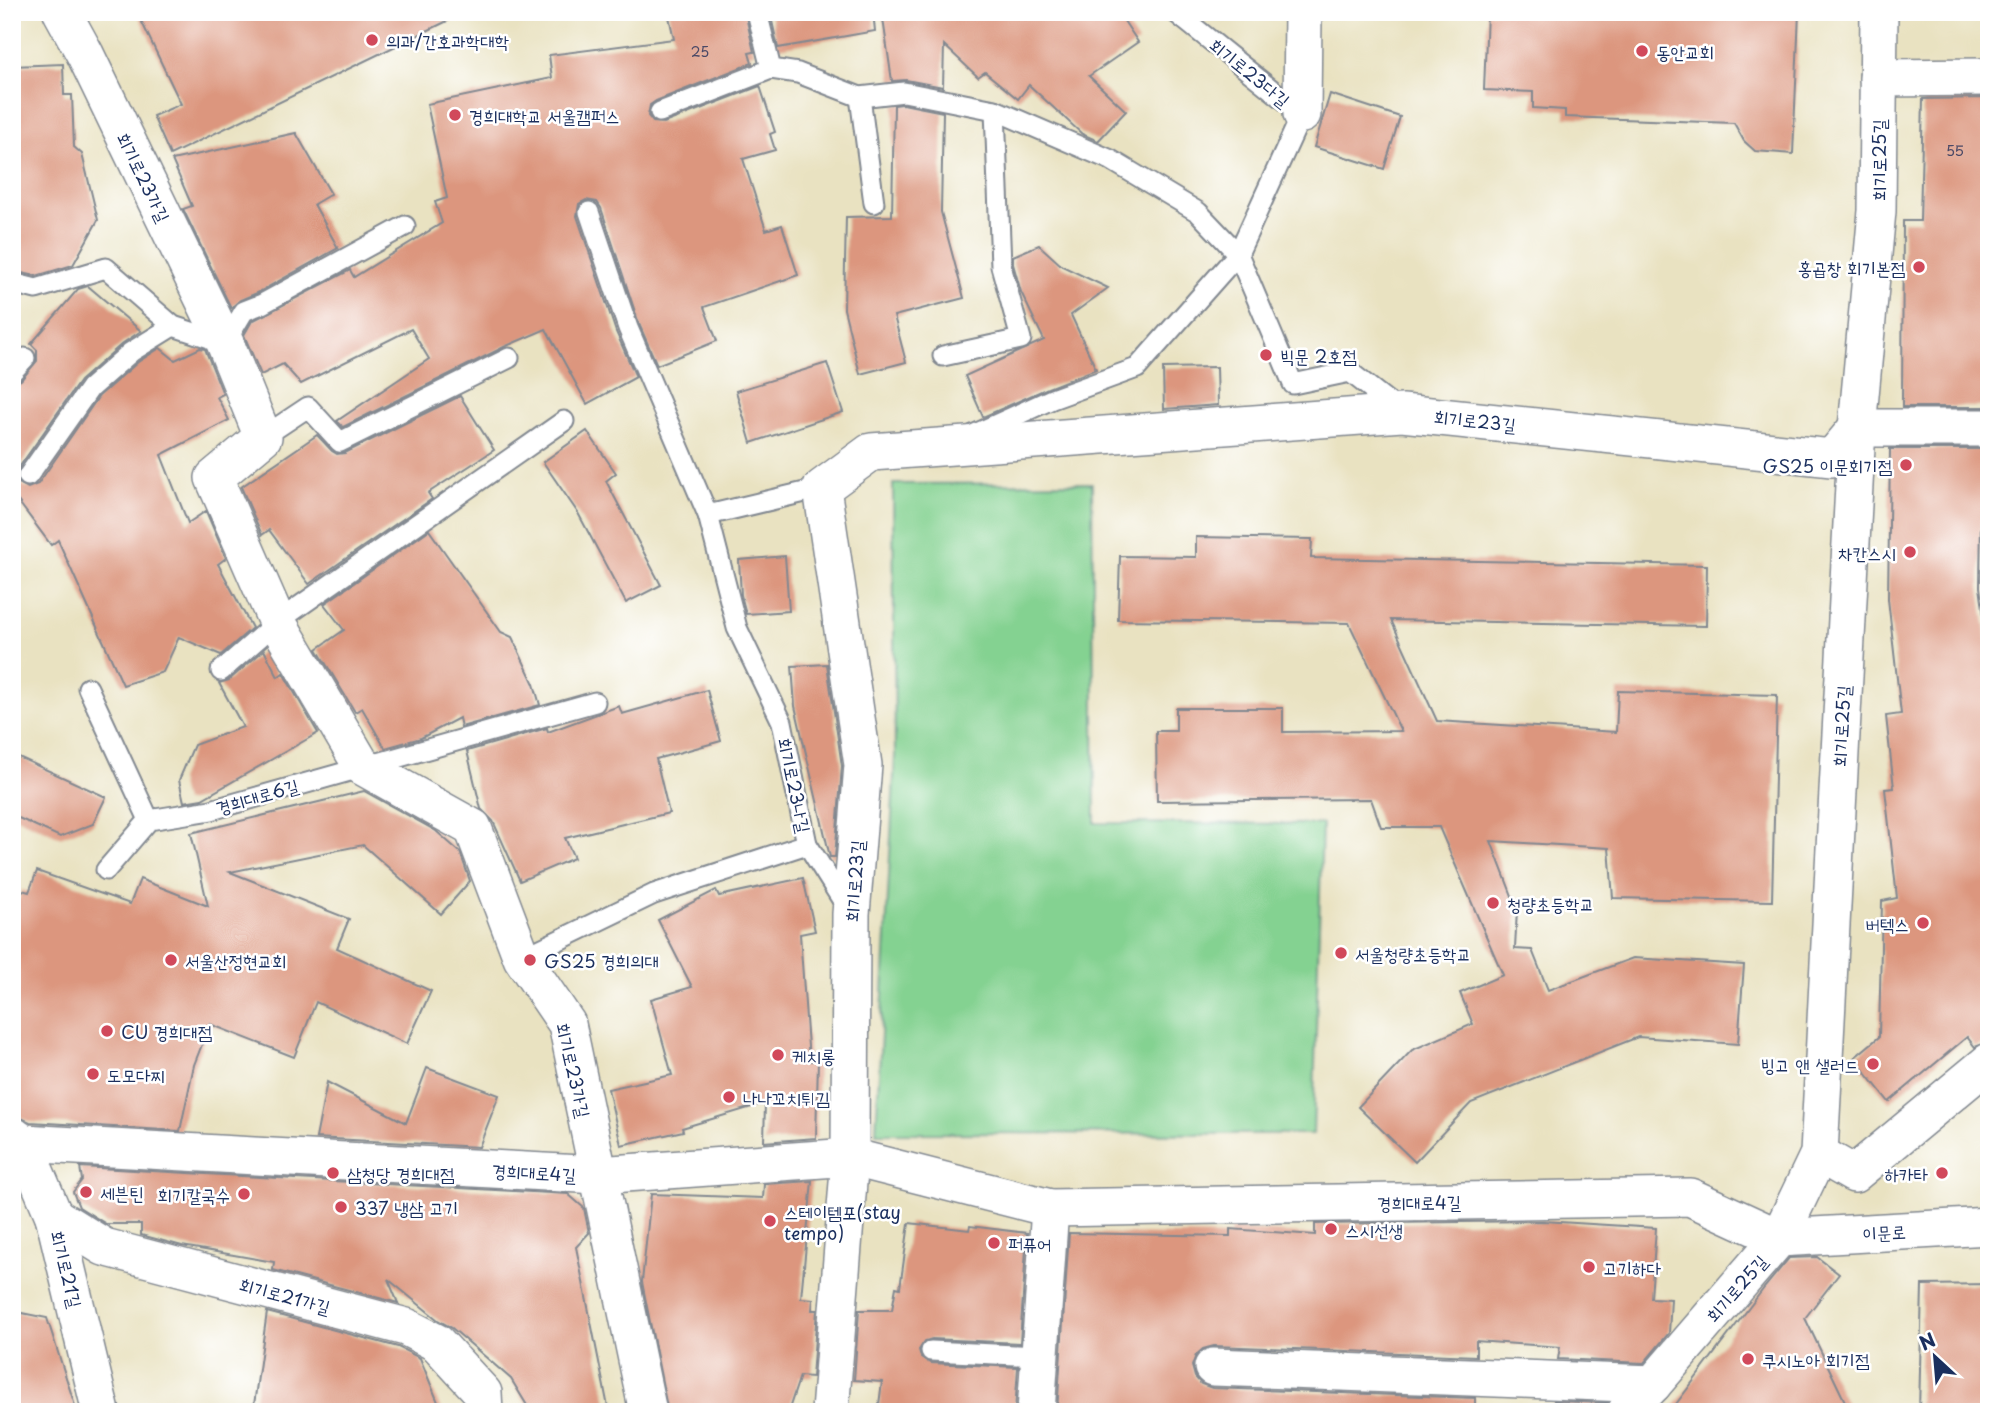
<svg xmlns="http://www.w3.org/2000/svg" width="2001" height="1424" viewBox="0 0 2001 1424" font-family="'Playpen Sans','Poor Story',sans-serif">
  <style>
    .green { fill: #84d291; stroke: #508078; stroke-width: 2 }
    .building { fill: #dc967e }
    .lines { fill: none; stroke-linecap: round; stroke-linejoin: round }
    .lane-casing { stroke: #828890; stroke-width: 23 }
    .street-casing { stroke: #828890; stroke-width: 40 }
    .lane { stroke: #fff; stroke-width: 19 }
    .street { stroke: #fff; stroke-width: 37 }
    .poi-dot { fill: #d1495b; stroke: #fff; stroke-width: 2.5 }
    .labels { text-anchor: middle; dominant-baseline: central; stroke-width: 5; stroke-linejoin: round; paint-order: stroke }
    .number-label { font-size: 14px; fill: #4b4966 }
    .poi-label { font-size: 18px; fill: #1b2f5e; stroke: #fff; text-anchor: start }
    .street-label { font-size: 18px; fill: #1b2f5e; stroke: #fff }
  </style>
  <rect width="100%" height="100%" fill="#fff"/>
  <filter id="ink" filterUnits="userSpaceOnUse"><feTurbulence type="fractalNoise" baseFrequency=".0143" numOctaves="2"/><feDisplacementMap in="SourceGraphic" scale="14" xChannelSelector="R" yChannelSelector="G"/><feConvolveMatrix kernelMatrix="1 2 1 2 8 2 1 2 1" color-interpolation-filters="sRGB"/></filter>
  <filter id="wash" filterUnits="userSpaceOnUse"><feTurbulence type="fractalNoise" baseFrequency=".00686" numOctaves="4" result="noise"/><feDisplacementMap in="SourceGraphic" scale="28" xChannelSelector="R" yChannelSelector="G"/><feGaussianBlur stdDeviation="1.57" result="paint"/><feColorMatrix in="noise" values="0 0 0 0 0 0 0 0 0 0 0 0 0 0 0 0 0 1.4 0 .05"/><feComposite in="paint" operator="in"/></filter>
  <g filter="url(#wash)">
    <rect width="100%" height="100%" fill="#e9e2c1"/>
    <polygon class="green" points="1092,483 1095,823 1322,824 1313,1134 876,1133 895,756 893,484"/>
    <g id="blocks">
      <g class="building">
        <polygon points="137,12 466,12 170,155 153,116 181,104"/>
        <polygon points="668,12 745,12 754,52 749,53 752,63 656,101 650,105 648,116 653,122 664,123 760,86 775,132 770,134 775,150 743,159 766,230 782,225 798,275 704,307 717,341 657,365 639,324 601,208 597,202 586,200 579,204 577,216 616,332 636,377 587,404 546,329 504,347 343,427 337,421 429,359 411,329 301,384 283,364 261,375 244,335 252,321 350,270 354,277 442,223 435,202 447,198 427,104 552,78 549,55 674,39"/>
        <polygon points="770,12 873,12 875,31 778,48"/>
        <polygon points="882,12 1118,12 1138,42 1089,76 1126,111 1098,141 1082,134 1029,85 1018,99 985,72 978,77 944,45 943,87 906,80 892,81"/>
        <polygon points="1487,12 1799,12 1793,154 1755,151 1744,141 1734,123 1565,117 1565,110 1533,108 1533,92 1484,90"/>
        <polygon points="63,64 64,95 72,95 74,147 82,154 98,220 73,265 36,276 12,271 12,66"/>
        <polygon points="1330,94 1400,117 1384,169 1314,147"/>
        <polygon points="1989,98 1989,407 1902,407 1903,221 1920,221 1923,99"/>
        <polygon points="903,104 943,112 941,212 964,298 894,316 906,362 860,374 844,309 846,217 892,216 894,105"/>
        <polygon points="296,133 331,194 314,204 338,248 257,293 240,300 231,308 183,209 192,206 172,160"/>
        <polygon points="1039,245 1062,266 1108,288 1071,315 1096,369 1048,388 983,417 965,376 1044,340 1021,292 1013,264 1013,256"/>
        <polygon points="88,286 141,331 123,343 80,381 18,469 16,476 17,482 28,488 38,484 99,396 138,362 160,348 175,360 200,348 205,349 223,394 217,397 229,420 161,455 188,523 206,511 226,558 218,564 252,628 221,655 179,637 163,672 123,685 58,540 51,545 12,493 12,384 21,380 37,361 37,350 31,344 78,289"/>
        <polygon points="827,363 843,412 751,443 736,391"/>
        <polygon points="1217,367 1218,405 1164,409 1163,368"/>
        <polygon points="460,396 494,450 428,493 432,499 309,584 269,530 262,535 241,487 317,435 332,451 337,454 345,453"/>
        <polygon points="587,431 616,473 606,481 661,585 626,603 578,513 543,462"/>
        <polygon points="1890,449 1989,449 1989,520 1981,519 1980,587 1989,653 1989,1042 1975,1047 1967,1037 1889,1102 1854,1058 1879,1037 1882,901 1897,898 1885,789 1894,788 1886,716 1901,714 1888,599"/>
        <polygon points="429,530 501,632 512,637 534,684 540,705 461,727 459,718 421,738 385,748 362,708 355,712 317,649 344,630 324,604"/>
        <polygon points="1196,537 1312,539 1311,558 1707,565 1706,626 1391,620 1437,721 1616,732 1618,691 1777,695 1772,901 1613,898 1609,848 1491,841 1517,909 1515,949 1532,950 1548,990 1633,958 1744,965 1738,1044 1638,1037 1471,1103 1415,1162 1358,1107 1412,1050 1473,1024 1460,993 1503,975 1439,827 1381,827 1371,799 1157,801 1156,731 1176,731 1176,708 1283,708 1283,732 1401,731 1349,623 1118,620 1120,556 1196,557"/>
        <polygon points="785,556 789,611 746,614 741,595 739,560"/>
        <polygon points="264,650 278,677 283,673 318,733 202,799 184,802 179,780 194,745 243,727 219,683 229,680"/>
        <polygon points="827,664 842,766 835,857 830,857 795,706 792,666"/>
        <polygon points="707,690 721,741 656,759 669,813 565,838 574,858 520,881 493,821 481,809 467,751 547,728 548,732 619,706 622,714"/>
        <polygon points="12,754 106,797 93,824 60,837 12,815"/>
        <polygon points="364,791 436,831 460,852 470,881 441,914 363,845 230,872 349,919 337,948 431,991 407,1044 316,1002 294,1057 210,1024 194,1065 180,1131 30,1122 12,1114 12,917 22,890 29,892 37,871 130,904 140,879 208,906 191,833"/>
        <polygon points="803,878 815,931 800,934 809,1061 818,1061 816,1138 764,1142 765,1103 682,1128 683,1131 621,1145 608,1089 672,1075 651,999 692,987 658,920 716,890 719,896"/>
        <polygon points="427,1068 499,1095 479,1147 316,1138 327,1082 406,1123"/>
        <polygon points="80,1167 568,1194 584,1208 589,1233 576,1247 609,1412 531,1412 511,1379 452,1328 438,1320 388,1279 398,1303 273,1270 274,1262 182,1246 141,1235 141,1224 106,1224 79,1207 73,1192 82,1180"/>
        <polygon points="812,1181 801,1298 813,1299 812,1310 817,1310 812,1377 800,1376 788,1412 668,1412 642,1282 651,1194 763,1198 764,1184"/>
        <polygon points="1543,1221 1656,1228 1651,1298 1671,1299 1669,1333 1644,1363 1558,1359 1560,1347 1476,1341 1476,1356 1214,1346 1203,1349 1196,1355 1192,1366 1195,1377 1201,1384 1212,1388 1475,1398 1475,1412 1057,1412 1069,1233 1230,1236 1230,1229 1315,1235 1315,1224"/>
        <polygon points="909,1223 969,1230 970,1226 1027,1233 1020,1343 932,1339 925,1341 919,1350 921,1357 930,1363 1018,1367 1015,1412 878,1412 882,1382 854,1380 859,1310 892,1310 896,1287 900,1288"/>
        <polygon points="1817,1257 1839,1274 1805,1318 1850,1412 1670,1412 1764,1288 1789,1258"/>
        <polygon points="1989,1284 1989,1412 1919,1412 1922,1285"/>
        <polygon points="12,1311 47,1318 77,1412 12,1412"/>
        <polygon points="267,1312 398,1347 420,1358 442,1412 253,1412"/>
        <polygon points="1554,1401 1607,1403 1599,1412 1553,1412"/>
      </g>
    </g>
  </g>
  <g filter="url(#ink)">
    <use href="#blocks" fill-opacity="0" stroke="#828890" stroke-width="2"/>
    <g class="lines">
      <defs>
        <g id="lane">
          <polyline points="757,12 771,69 798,73 860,97 904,92 995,110 1111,160 1198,212 1238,254 1293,384 1350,372 1401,412"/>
          <polyline points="860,97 874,203"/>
          <polyline points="660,112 771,69"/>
          <polyline points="12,283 36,289 106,268 173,326 225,343 244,311 262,304 405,226"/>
          <polyline points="943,356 1021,339 1001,266 995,110"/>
          <polyline points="12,372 25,358"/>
          <polyline points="973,435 1052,399 1137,368 1238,254 1302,114 1175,12"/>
          <polyline points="263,437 308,407 340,442 509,358"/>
          <polyline points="28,476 90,388 131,352 173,326"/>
          <polyline points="708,515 822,488"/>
          <polyline points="221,671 277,622 564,421"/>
          <polyline points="88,688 149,820"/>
          <polyline points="807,844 848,909"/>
          <polyline points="106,870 149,820 211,810 595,702"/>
          <polyline points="522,958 654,894 807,844 782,722 737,628 708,515 628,328 589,212"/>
          <polyline points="931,1351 1039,1356"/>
        </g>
        <g id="street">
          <polyline points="62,12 85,54 225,343 263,437 214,478 277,622 362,766 473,828 522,958 567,1024 648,1412"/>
          <polyline points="1878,78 1989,77"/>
          <polyline points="1302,114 1303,12"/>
          <polyline points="12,1135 23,1143 54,1216 101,1412"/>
          <polyline points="12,1146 23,1143 598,1175 850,1157 1050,1208 1690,1197 1779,1238 1989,1226"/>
          <polyline points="1819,1154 1854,1174 1989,1062"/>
          <polyline points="54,1216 104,1247 406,1327 437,1343 483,1393 484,1412"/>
          <polyline points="1213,1367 1653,1384"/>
          <polyline points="830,1412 850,1157 851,914 863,765 822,488 871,452 1402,413 1832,458 1857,428 1989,428"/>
          <polyline points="1036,1412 1050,1208"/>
          <polyline points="1626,1412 1653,1384 1779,1238 1819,1154 1857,428 1877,211 1879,12"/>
        </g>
      </defs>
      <use href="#lane" class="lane-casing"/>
      <use href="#street" class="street-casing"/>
      <use href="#lane" class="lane"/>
      <use href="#street" class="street"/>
    </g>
  </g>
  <g class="poi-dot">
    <circle cx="372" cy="40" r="7"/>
    <circle cx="1642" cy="51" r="7"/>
    <circle cx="455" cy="115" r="7"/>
    <circle cx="1919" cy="267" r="7"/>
    <circle cx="1266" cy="355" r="7"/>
    <circle cx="1906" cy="465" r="7"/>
    <circle cx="1910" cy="552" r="7"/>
    <circle cx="1493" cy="903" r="7"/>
    <circle cx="1923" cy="923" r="7"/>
    <circle cx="1341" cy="953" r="7"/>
    <circle cx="171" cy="960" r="7"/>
    <circle cx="530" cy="960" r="7"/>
    <circle cx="107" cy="1031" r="7"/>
    <circle cx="778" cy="1055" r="7"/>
    <circle cx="1873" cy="1064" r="7"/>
    <circle cx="93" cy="1074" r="7"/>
    <circle cx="729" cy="1097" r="7"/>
    <circle cx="333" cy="1173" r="7"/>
    <circle cx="1942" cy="1173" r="7"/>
    <circle cx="86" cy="1192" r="7"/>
    <circle cx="244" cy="1194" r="7"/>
    <circle cx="341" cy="1207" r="7"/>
    <circle cx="770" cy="1221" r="7"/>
    <circle cx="1331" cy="1229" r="7"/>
    <circle cx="994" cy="1243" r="7"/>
    <circle cx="1589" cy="1267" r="7"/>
    <circle cx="1748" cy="1359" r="7"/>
  </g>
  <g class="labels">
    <g class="number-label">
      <text x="700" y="51">25</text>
      <text x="1955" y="150">55</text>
    </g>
    <g class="poi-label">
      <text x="386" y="40">의과/간호과학대학</text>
      <text x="1656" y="51">동안교회</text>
      <text x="469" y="115">경희대학교 서울캠퍼스</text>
      <text x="1905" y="267" text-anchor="end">홍곱창 회기본점</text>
      <text x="1280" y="355">빅문 2호점</text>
      <text x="1892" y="465" text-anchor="end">GS25 이문회기점</text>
      <text x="1896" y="552" text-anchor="end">차칸스시</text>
      <text x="1507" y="903">청량초등학교</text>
      <text x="1909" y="923" text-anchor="end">버텍스</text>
      <text x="1355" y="953">서울청량초등학교</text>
      <text x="185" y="960">서울산정현교회</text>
      <text x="544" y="960">GS25 경희의대</text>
      <text x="121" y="1031">CU 경희대점</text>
      <text x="792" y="1055">케치롱</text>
      <text x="1859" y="1064" text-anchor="end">빙고 앤 샐러드</text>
      <text x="107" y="1074">도모다찌</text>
      <text x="743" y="1097">나나꼬치튀김</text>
      <text x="347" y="1173">삼청당 경희대점</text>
      <text x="1928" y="1173" text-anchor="end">하카타</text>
      <text x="100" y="1192">세븐틴</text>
      <text x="230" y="1194" text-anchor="end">회기칼국수</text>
      <text x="355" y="1207">337 냉삼 고기</text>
      <text x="784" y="1211">스테이템포(stay<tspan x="784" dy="21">tempo)</tspan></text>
      <text x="1345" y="1229">스시선생</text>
      <text x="1008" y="1243">퍼퓨어</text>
      <text x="1603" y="1267">고기하다</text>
      <text x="1762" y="1359">쿠시노아 회기점</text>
    </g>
    <g class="street-label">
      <text transform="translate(1250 72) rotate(39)">회기로23다길</text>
      <text transform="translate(1878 160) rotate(-90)">회기로25길</text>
      <text transform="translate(144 177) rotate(64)">회기로23가길</text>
      <text transform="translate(1475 420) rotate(6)">회기로23길</text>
      <text transform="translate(1841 726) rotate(-87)">회기로25길</text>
      <text transform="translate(795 785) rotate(78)">회기로23나길</text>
      <text transform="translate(257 796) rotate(-16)">경희대로6길</text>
      <text transform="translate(854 881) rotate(-86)">회기로23길</text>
      <text transform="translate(574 1070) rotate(77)">회기로23가길</text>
      <text transform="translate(534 1172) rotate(3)">경희대로4길</text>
      <text transform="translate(1419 1202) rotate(-1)">경희대로4길</text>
      <text transform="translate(1884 1232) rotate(-3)">이문로</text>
      <text transform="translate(67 1269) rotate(76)">회기로21길</text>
      <text transform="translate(1736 1288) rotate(-49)">회기로25길</text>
      <text transform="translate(285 1295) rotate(15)">회기로21가길</text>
    </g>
  </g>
  <rect width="2001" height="1424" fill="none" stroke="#fff" stroke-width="42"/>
  <g transform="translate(1935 1357) rotate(334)" stroke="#ffffff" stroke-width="5" paint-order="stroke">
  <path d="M0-5L12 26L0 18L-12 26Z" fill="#1b2f5e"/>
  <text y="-10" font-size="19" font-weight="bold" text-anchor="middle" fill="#1b2f5e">N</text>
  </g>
</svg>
